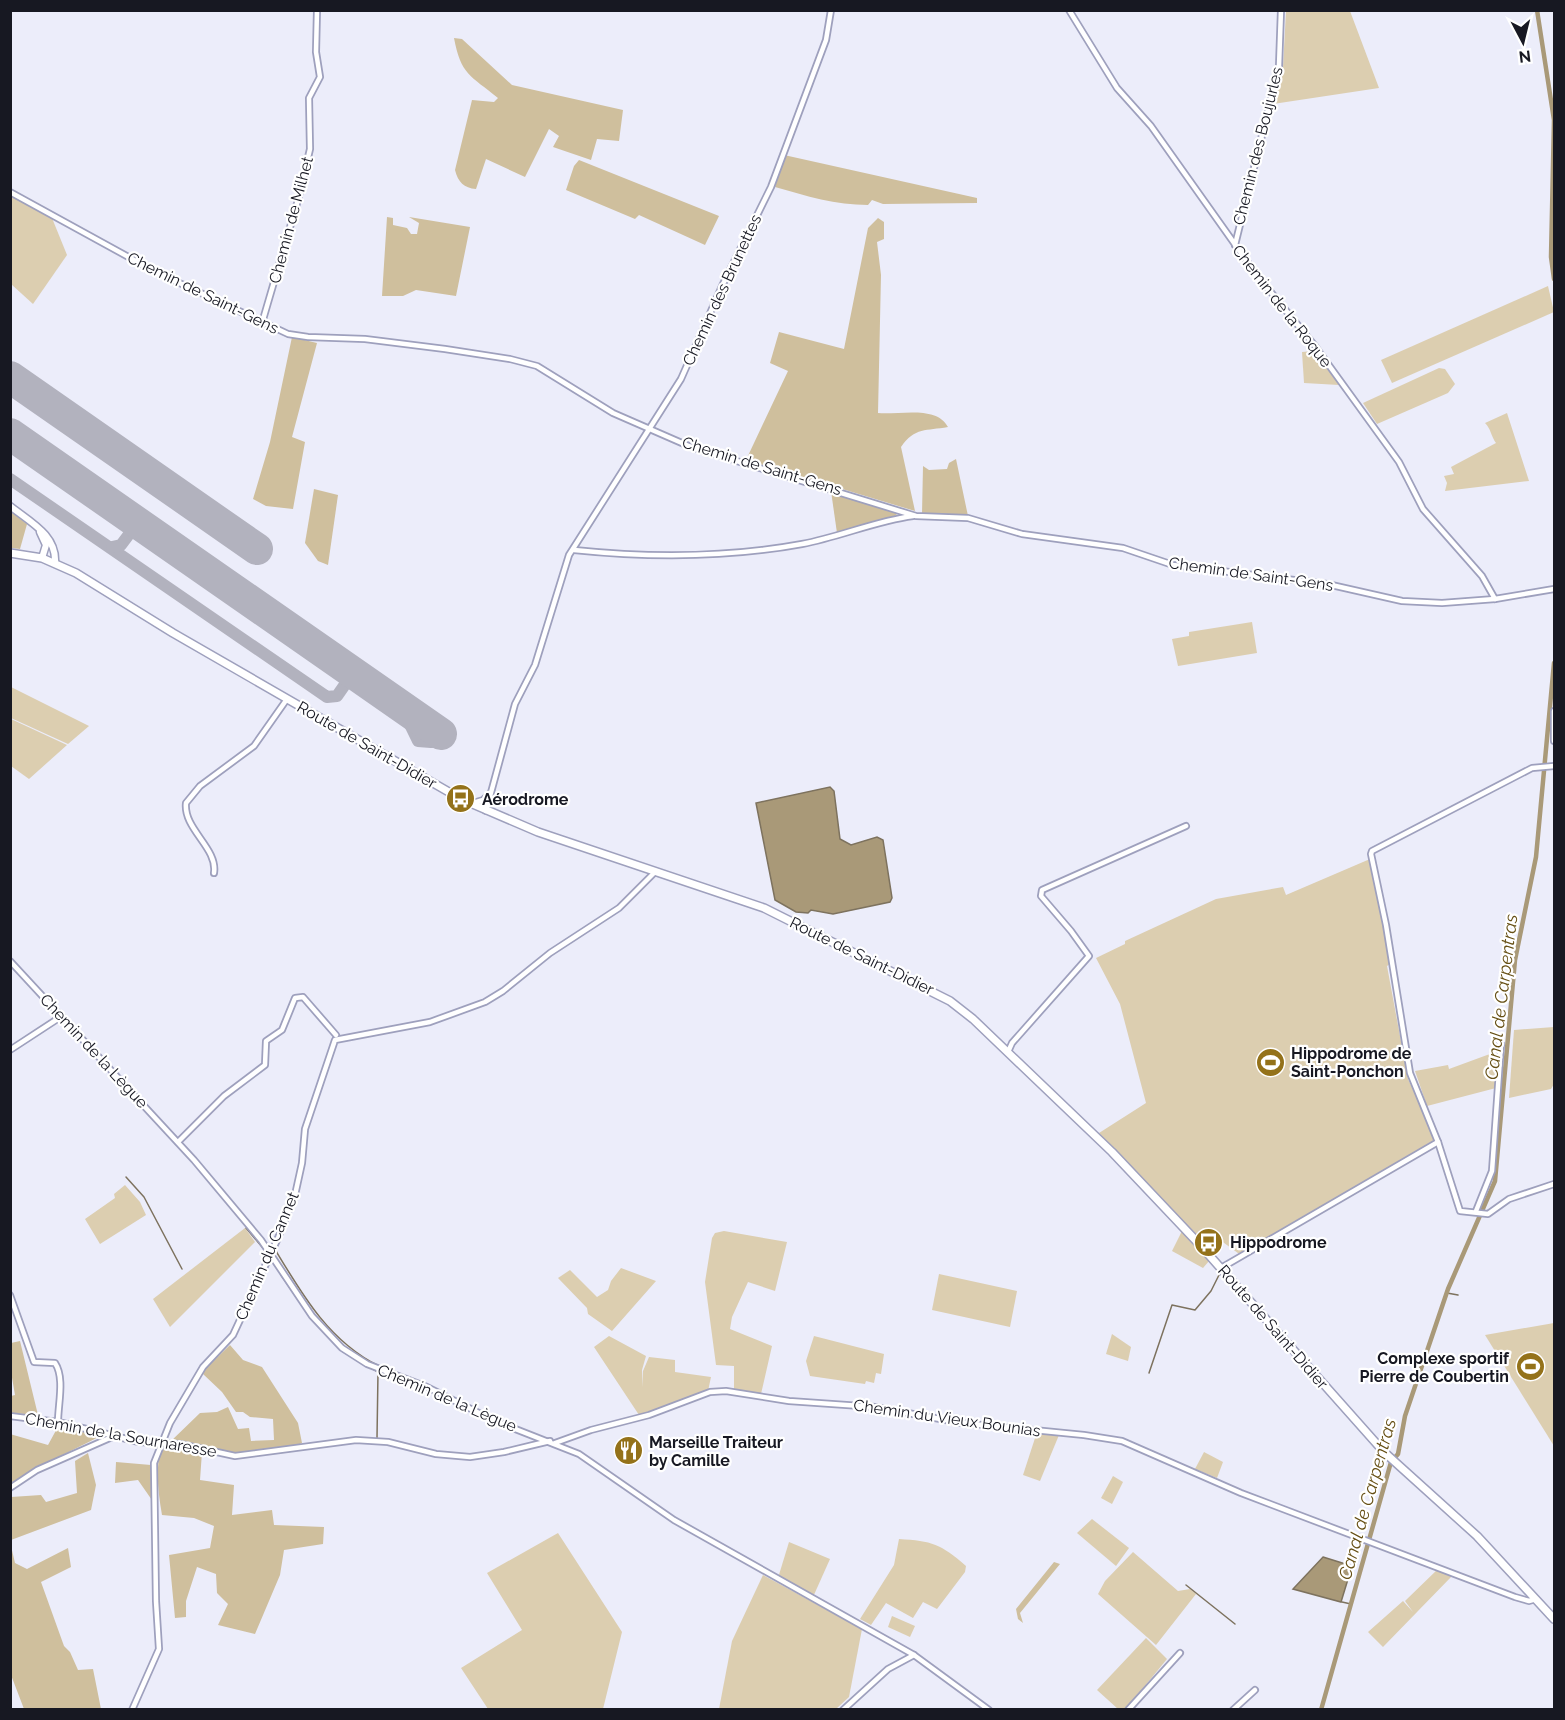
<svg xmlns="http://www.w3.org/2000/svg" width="1565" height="1720" viewBox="0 0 1565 1720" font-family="Raleway,sans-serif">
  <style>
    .green { fill: #dcceb0 }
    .forest { fill: #cfbf9d }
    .water { fill: #a99978; stroke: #7d725e; stroke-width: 1.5 }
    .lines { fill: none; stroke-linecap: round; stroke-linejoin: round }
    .stream { stroke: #7d725e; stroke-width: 1.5 }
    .canal { stroke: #a99978; stroke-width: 4.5 }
    .taxiway { stroke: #b2b2be; stroke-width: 12 }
    .runway { stroke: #b2b2be; stroke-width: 32 }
    .minor-casing { stroke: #9ea0bd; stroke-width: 8 }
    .tertiary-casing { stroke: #9ea0bd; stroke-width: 9 }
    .secondary-casing { stroke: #9ea0bd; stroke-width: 10 }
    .minor { stroke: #fff; stroke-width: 4.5 }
    .tertiary { stroke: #fff; stroke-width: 6 }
    .secondary { stroke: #fff; stroke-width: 7 }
    .labels { text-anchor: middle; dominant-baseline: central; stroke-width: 4.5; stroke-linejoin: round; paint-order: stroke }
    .street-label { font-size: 16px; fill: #171822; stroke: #fff }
    .poi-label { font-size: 16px; font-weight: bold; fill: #171822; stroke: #fff; text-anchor: start }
    .water-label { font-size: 18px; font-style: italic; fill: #664f14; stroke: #fff }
  </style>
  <rect width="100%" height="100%" fill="#ecedfa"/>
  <g class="green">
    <polygon points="1286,11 1350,11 1379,88 1273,104 1283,67"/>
    <polygon points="11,196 52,218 67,255 33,304 11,284"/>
    <polygon points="1548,286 1554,312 1392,383 1381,360"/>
    <polygon points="1314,351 1318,354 1339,385 1304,383 1302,352"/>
    <polygon points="1439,368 1445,369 1455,384 1448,393 1377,424 1363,403"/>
    <path d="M1507,413L1529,481L1445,491L1447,483L1444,476L1454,474L1451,467L1496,443C1491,436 1491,429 1485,423Z"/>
    <polygon points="1252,622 1257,653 1178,666 1172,639 1189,636 1189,632"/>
    <polygon points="11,687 89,726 68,744 11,718"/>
    <polygon points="11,719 67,745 29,779 11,766"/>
    <polygon points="1370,859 1390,964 1387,966 1408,1079 1434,1135 1433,1141 1242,1256 1220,1240 1205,1237 1201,1241 1099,1133 1146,1103 1120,1004 1096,958 1125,944 1125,941 1216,899 1283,887 1286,895"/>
    <polygon points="1554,1027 1554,1084 1551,1089 1509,1098 1514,1030"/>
    <polygon points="1498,1051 1496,1088 1427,1106 1415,1071 1448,1065 1449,1069"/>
    <polygon points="125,1185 140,1202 146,1215 100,1244 85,1219 115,1198 114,1194"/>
    <polygon points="245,1228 255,1242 170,1327 153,1299"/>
    <polygon points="724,1231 787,1242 775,1291 748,1282 732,1317 730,1329 772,1346 761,1394 734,1389 734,1366 716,1365 705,1282 712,1238 715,1233"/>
    <polygon points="1182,1231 1209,1261 1203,1268 1172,1251"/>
    <polygon points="621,1268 656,1281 612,1331 588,1314 587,1308 558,1278 570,1270 597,1297 608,1290 611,1281"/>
    <polygon points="939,1274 1017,1291 1010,1327 932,1310"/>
    <polygon points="1554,1323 1554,1446 1485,1335"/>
    <polygon points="1112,1334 1131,1347 1128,1361 1106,1354"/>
    <polygon points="609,1336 646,1356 642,1370 643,1387 643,1371 649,1357 675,1360 675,1372 711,1377 708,1391 639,1415 594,1347"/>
    <polygon points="814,1336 884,1354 881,1374 876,1373 874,1383 866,1381 865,1384 810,1376 806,1361"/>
    <polygon points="1037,1432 1059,1435 1040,1481 1023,1475"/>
    <polygon points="1204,1452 1223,1462 1217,1478 1195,1469"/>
    <polygon points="1113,1476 1123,1482 1112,1504 1101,1498"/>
    <polygon points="1092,1519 1129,1548 1116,1566 1077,1533"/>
    <polygon points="558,1533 622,1632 603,1709 488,1709 461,1668 522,1630 487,1573"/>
    <path d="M899,1539C932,1541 941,1544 966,1566L965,1572L937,1609L923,1602L913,1618L886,1603L871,1625L860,1619L894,1565Z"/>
    <polygon points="789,1542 830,1559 813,1597 778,1578"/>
    <polygon points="1133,1552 1178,1591 1190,1589 1196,1594 1156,1645 1098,1594 1105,1581"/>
    <polygon points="1439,1568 1452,1576 1383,1647 1368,1632 1403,1601 1413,1612 1405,1601"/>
    <polygon points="763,1575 862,1629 849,1697 836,1709 719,1709 732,1641"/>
    <polygon points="892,1616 915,1626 910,1637 888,1627"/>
    <polygon points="1146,1638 1167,1659 1126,1709 1118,1709 1097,1690"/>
  </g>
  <g class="forest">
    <path d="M454,38L462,39L512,85L623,110L619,141L597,139L591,160L553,147L559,136L549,129L525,177L486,159L476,189C464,188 458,182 455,170L472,100L494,102L498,98C470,75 461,75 454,38Z"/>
    <path d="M784,155L977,198V203L883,204L872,200L868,205C836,205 806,196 775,187Z"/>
    <polygon points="579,160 719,216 705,245 639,215 635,219 566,190 574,166"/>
    <polygon points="387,217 393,218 393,225 407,228 411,234 417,234 419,223 409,217 470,227 456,296 416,290 403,296 382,296"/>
    <path d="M878,218L884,222V239L877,242L881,275L878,413C899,415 937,405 948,427C926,431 915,427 901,447L915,511L746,460L788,371L770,363L779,332L844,349L868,228Z"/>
    <polygon points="292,337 317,343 292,437 305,442 293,509 266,506 253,499 270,442"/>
    <polygon points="956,459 968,516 922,514 923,466 929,470 947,469 949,463"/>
    <polygon points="314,489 338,495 328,565 318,561 305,543"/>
    <polygon points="831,491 898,513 894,517 837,533"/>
    <polygon points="10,511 27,524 20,549 11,548"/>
    <polygon points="20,1341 38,1415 11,1413 11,1396 15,1395 11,1372 11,1343"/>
    <path d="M230,1345L243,1360L262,1367L298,1423L302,1443C262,1465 211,1451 170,1442L200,1413L217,1412L228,1407L238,1429L249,1428L251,1441L274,1440L273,1419L250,1417L243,1412H236L222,1392L203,1374L205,1369Z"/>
    <path d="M60,1423L102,1435C71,1452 39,1464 11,1485L10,1434L48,1445Z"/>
    <path d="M168,1444L202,1452L200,1480L234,1485L232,1515L272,1510L274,1525L324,1527L323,1544L284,1550L280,1575L255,1634L218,1625L228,1604L217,1593L216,1574L197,1567L186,1601V1617L175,1618L169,1555L210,1548L214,1526L194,1518L162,1515C158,1492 156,1473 160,1450Z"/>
    <polygon points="88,1453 96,1485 91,1510 11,1540 11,1497 41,1495 46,1502 77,1493 75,1461"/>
    <polygon points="116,1462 151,1465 154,1503 138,1480 115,1483"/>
    <polygon points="11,1546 15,1563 27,1569 68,1548 71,1567 41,1582 64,1646 70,1652 78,1670 93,1669 101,1709 24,1709 11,1675"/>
    <polygon points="1054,1562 1060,1564 1020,1613 1023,1623 1018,1619 1016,1609"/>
  </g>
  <g class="water">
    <polygon points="830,787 834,791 840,839 851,845 877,837 883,840 892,898 890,902 833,914 811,910 808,913 796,912 775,900 756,803"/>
    <polygon points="1323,1557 1352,1566 1341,1602 1293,1589"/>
  </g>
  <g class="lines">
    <g class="stream">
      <polyline points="126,1177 144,1197 182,1269"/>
      <polyline points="246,1228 268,1254"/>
      <path d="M276,1251C303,1296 330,1342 379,1366"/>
      <polyline points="281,1275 309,1315"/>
      <polyline points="1447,1293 1458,1295"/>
      <polyline points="312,1319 342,1351 378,1372 377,1438"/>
      <polyline points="1149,1373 1172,1305 1195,1310 1211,1291 1220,1273 1252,1308"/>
      <polyline points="1186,1585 1235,1624"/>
      <polyline points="1342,1602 1351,1604"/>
    </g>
    <g class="canal">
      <polyline points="1537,10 1554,120 1551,257 1554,279"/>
      <polyline points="1321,1710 1391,1462 1398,1454 1405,1416 1448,1289 1495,1181 1515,960 1536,857 1554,663"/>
    </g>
    <g class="taxiway">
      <polyline points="10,479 327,697 337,696 353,673"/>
      <polyline points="127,515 132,522 131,531"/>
      <polyline points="112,547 121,545 133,529 145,528"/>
      <polyline points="401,706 418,741 431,742 436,739 438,732"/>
    </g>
    <g class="runway">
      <polyline points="10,377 257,549"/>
      <polyline points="10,434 441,734"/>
    </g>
    <defs>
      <g id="minor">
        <polyline points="1069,10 1117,88 1151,126 1256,274 1315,346 1399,462 1423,509 1482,576 1495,599"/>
        <polyline points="10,192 154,271 288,334 308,337 365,339 445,349 510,359 537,366 613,413 691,447 916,516 968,518 1022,534 1123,548 1173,565 1327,584 1402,601 1442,603 1495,599 1554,589"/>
        <polyline points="1235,245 1279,66 1281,10"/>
        <polyline points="262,323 298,200 310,149 309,98 320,77 316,52 317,10"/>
        <path d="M574,550C651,558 726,558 802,544C840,537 875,521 913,516"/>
        <polyline points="1554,711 1554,741"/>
        <polyline points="1554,766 1532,768 1372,851 1371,854 1386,925 1410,1073 1438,1142 1460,1211 1488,1214 1509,1199 1554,1184"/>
        <polyline points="473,803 483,800 489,794"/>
        <polyline points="486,811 515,704 535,665 569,555 681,379 722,286 771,187 826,40 831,10"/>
        <path d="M214,873C218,848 183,829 186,803L200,786L254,746L287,699"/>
        <polyline points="10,961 194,1160 261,1240 312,1316 342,1348 367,1364 427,1387 495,1421 579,1454 674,1520 914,1655 989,1710"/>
        <polyline points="10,1050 62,1016"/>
        <polyline points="1008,1052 1012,1043 1089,956 1071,931 1041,896 1042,890 1186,826"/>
        <polyline points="178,1142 224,1096 265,1065 266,1041 282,1030 295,998 303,997 336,1035"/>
        <polyline points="1476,1211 1492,1171 1501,1044 1497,1040"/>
        <polyline points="1221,1268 1438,1142"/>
        <path d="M10,1295L34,1362L55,1363C65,1378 58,1404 58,1422"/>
        <polyline points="10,1416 58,1422 139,1442 180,1444 235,1456 356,1440 388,1442 436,1454 470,1457 504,1452 550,1441"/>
        <polyline points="555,1443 591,1430 649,1415 710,1392 726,1391 789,1401 875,1407 962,1423 1084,1435 1122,1441 1241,1493 1515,1597 1529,1601 1536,1599"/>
        <polyline points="10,1488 37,1470 112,1437"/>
        <polyline points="132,1710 159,1649 156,1601 154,1463 170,1423 203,1367 233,1335 278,1238 295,1195 302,1163 305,1129 335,1040 430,1022 485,1002 503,991 550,953 619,908 655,872"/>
        <polyline points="843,1710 888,1669 914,1655"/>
        <polyline points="1128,1710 1180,1653"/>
        <polyline points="1233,1710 1255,1690"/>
      </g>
      <g id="tertiary">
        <path d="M10,506C30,522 57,535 55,563"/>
        <polyline points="40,532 46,545 42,558"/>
      </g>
      <polyline id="secondary" points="10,553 42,558 76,573 173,633 461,799 538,832 764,908 950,1001 973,1019 1112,1152 1201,1246 1384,1452 1477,1536 1554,1619"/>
    </defs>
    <use href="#minor" class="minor-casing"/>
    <use href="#tertiary" class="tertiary-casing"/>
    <use href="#secondary" class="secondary-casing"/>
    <use href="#minor" class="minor"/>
    <use href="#tertiary" class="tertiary"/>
    <use href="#secondary" class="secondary"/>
  </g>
  <defs>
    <symbol id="bus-disc" viewBox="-11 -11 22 22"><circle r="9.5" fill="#94721a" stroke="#fff"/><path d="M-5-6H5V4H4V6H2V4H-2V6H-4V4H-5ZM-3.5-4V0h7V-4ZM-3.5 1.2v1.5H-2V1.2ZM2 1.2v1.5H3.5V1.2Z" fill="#fff"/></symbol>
    <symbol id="stadium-disc" viewBox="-11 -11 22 22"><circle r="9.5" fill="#94721a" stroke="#fff"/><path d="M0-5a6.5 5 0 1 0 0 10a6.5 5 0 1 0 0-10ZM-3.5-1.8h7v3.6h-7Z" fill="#fff"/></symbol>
    <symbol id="restaurant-disc" viewBox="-11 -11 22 22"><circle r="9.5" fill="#94721a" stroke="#fff"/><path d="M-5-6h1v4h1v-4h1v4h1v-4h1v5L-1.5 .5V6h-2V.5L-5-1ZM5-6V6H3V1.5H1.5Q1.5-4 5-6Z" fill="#fff"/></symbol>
  </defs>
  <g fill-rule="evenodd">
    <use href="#bus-disc" x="444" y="782" width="33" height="33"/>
    <use href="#stadium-disc" x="1254" y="1046" width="33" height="33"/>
    <use href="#bus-disc" x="1192" y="1226" width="33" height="33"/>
    <use href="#stadium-disc" x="1514" y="1350" width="33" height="33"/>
    <use href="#restaurant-disc" x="612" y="1434" width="33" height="33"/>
  </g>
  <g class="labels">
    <g class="street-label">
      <text transform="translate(1258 146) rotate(-76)">Chemin des Boujurles</text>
      <text transform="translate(291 220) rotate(-75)">Chemin de Milhet</text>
      <text transform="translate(722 290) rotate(-65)">Chemin des Brunettes</text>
      <text transform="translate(203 293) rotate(26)">Chemin de Saint-Gens</text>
      <text transform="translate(1282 306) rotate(52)">Chemin de la Roque</text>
      <text transform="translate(762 466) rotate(17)">Chemin de Saint-Gens</text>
      <text transform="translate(1251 574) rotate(8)">Chemin de Saint-Gens</text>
      <text transform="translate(367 745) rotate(30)">Route de Saint-Didier</text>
      <text transform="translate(862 956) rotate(26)">Route de Saint-Didier</text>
      <text transform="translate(94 1051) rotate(47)">Chemin de la Lègue</text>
      <text transform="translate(267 1256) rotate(-67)">Chemin du Cannet</text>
      <text transform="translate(1273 1327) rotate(49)">Route de Saint-Didier</text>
      <text transform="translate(447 1398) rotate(23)">Chemin de la Lègue</text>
      <text transform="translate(947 1418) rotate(8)">Chemin du Vieux Bounias</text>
      <text transform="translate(121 1435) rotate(10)">Chemin de la Sournaresse</text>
    </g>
    <g class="poi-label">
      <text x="482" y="799">Aérodrome</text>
      <text x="1291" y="1053">Hippodrome de<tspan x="1291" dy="18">Saint-Ponchon</tspan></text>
      <text x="1230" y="1242">Hippodrome</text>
      <text x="1509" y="1358" text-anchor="end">Complexe sportif<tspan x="1509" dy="18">Pierre de Coubertin</tspan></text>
      <text x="649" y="1442">Marseille Traiteur<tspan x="649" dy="18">by Camille</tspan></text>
    </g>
    <g class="water-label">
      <text transform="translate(1501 997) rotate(-83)">Canal de Carpentras</text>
      <text transform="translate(1367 1499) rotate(-74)">Canal de Carpentras</text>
    </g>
  </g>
  <rect width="1565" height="1720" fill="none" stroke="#171822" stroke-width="24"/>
  <g transform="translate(1523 42) rotate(173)" stroke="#ffffff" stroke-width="4.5" paint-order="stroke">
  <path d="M0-4.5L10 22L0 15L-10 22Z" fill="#171822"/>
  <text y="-9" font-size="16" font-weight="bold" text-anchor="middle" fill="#171822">N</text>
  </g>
</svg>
